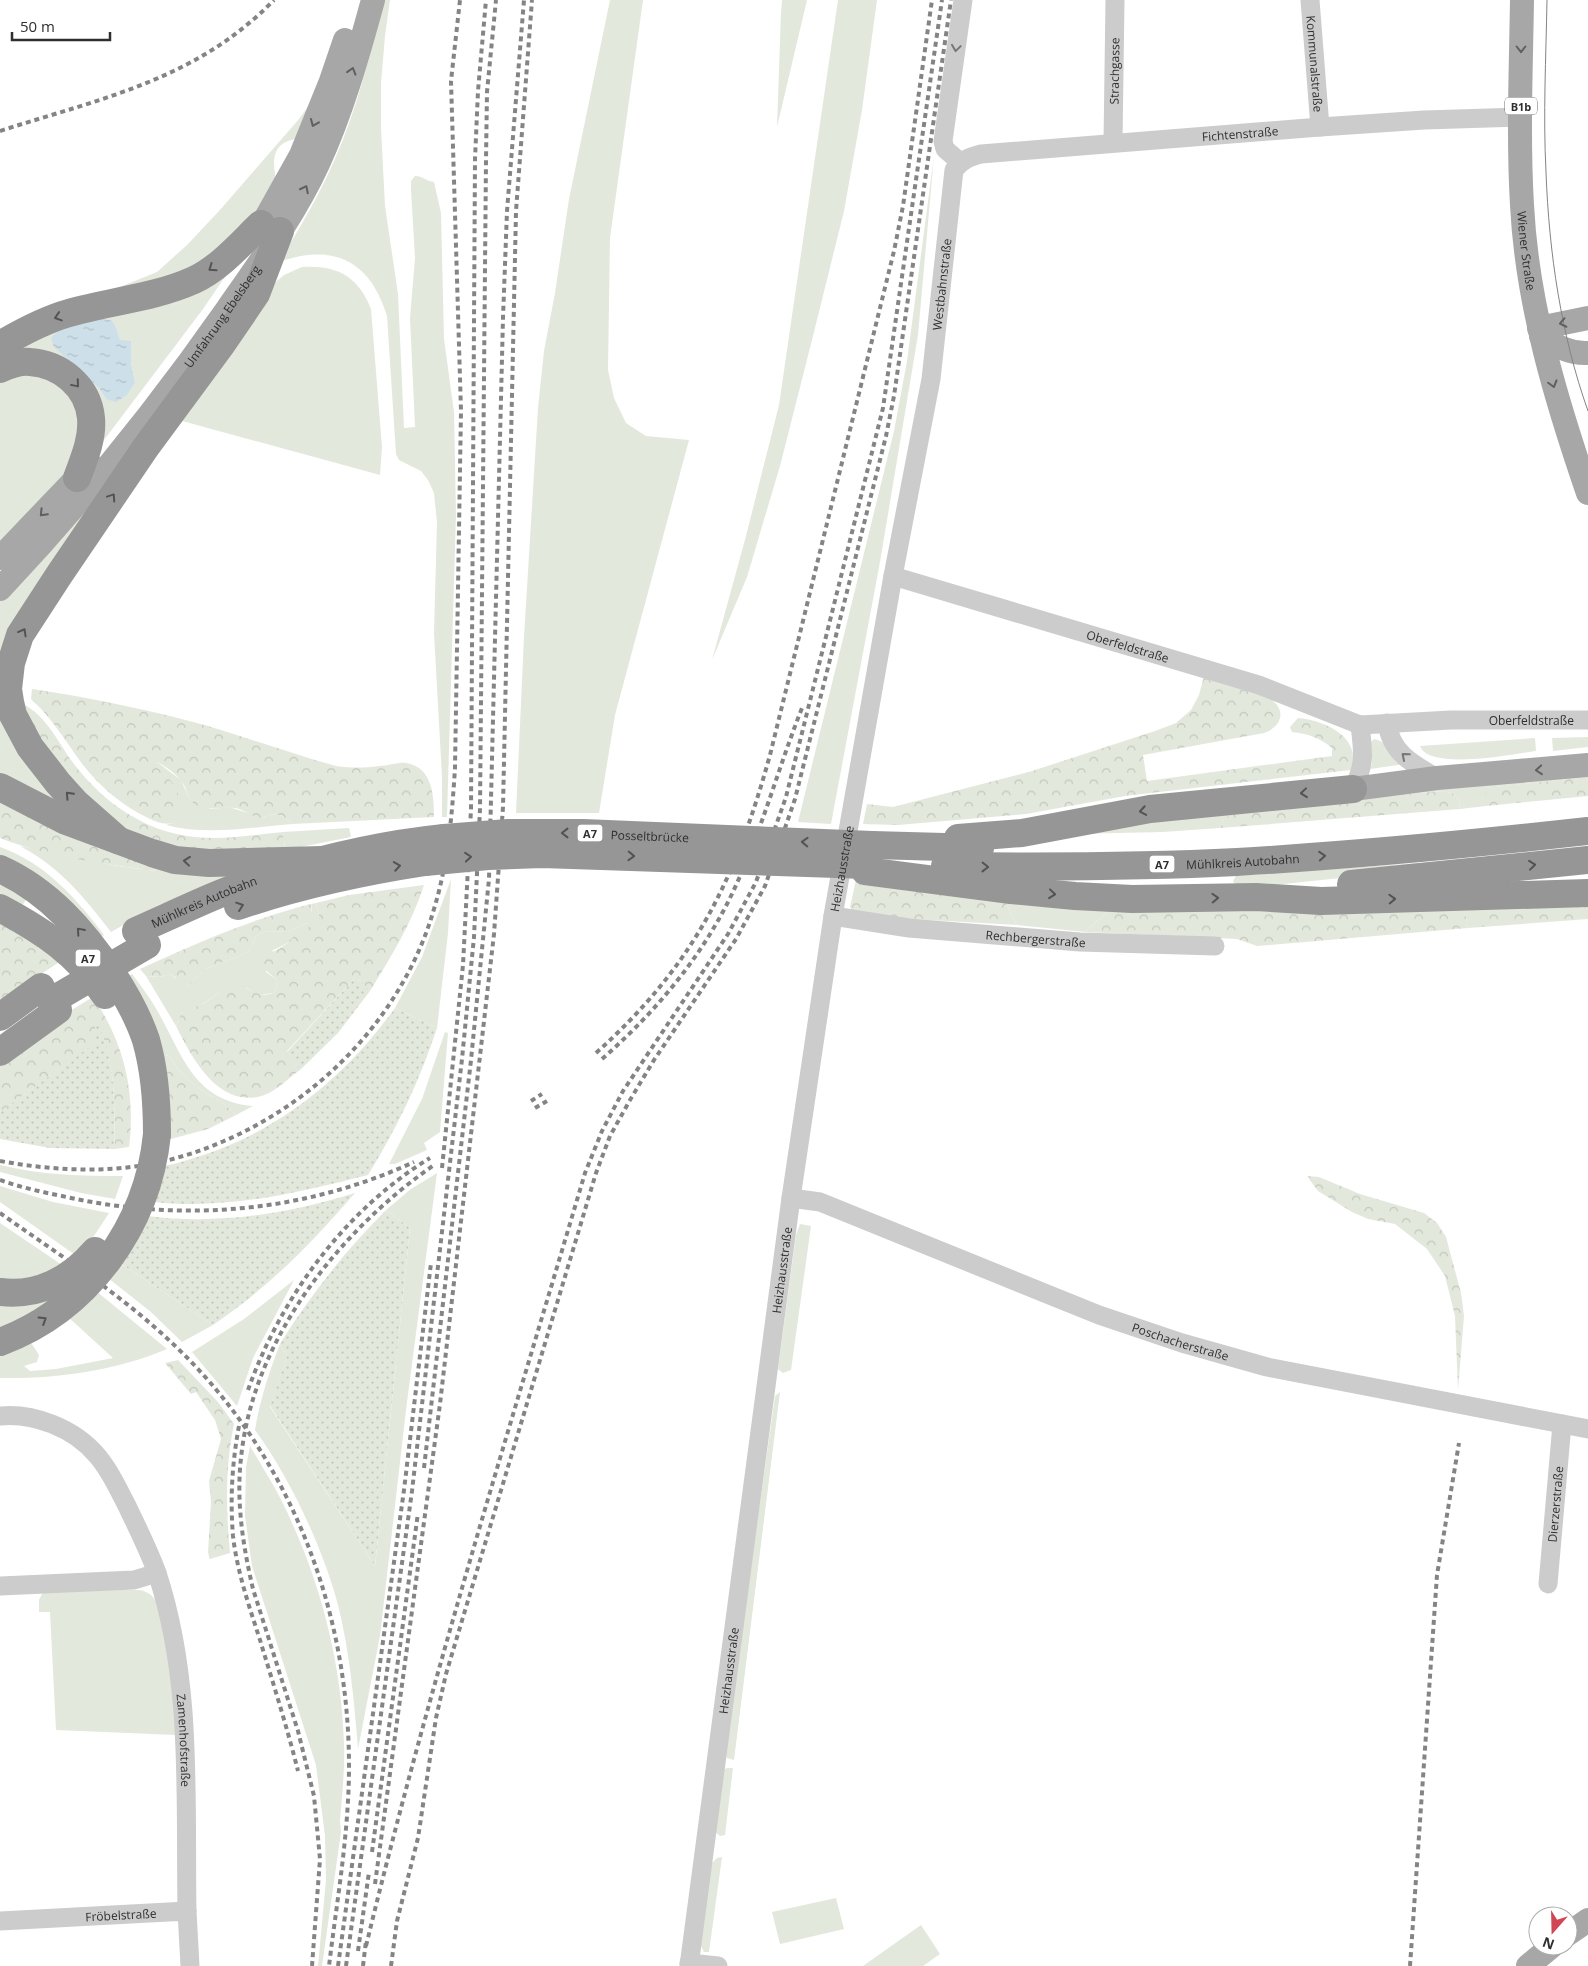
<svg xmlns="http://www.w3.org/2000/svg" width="1588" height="1966" viewBox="0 0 1588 1966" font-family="'Open Sans',sans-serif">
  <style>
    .grass { fill: #e3e8dc; fill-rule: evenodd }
    .forest { fill: url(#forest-crowns) }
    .garden { fill: url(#garden-dots) }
    .water { fill: url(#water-ripples) }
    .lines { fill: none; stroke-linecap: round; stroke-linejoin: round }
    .minor { stroke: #ccc; stroke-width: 19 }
    .major { stroke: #a7a7a7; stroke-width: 24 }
    .highway { stroke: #969696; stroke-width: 28 }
    .tram { stroke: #848484; stroke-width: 1 }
    .rail { stroke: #848484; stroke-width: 4; stroke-dasharray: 5 4; stroke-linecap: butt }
    .highway-bridge { stroke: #969696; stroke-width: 28 }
    .oneway { stroke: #767676 }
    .oneway2 { stroke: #5f5f5f }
    .oneway3 { stroke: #535353 }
    .labels { text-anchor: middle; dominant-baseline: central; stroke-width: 5; stroke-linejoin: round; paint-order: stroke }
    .shield { fill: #fff; stroke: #6d6d6d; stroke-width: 1 }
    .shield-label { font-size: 11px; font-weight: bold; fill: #2f2f2f }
    .street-label { font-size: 12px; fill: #2f2f2f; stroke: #fff }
  </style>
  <defs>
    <pattern id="forest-crowns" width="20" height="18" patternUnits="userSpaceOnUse" patternTransform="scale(1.25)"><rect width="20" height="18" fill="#e3e8dc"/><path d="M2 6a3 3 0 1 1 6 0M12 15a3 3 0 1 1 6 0" fill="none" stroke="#c3c7bd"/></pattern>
    <pattern id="garden-dots" width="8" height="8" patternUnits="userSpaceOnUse" patternTransform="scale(1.25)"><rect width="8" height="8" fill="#e3e8dc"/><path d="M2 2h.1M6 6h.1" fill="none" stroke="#c3c7bd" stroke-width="1.8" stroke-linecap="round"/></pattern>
    <pattern id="water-ripples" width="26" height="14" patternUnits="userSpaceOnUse" patternTransform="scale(1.25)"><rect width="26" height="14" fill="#cddfe8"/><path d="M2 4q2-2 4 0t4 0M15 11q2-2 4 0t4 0" fill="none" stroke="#b0c0c7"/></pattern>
  </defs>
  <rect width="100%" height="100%" fill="#fff"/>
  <g class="grass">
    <path d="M384,0H390L385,36L381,83V128L385,206L398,294L404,428L415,427L410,318L415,258L411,190V181L415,176C423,176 426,181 434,182L441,213L444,339L454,412L456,514L447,817H442V777L434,633L437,522L434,493L428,480L421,471L399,460L396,454L387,316C370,260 333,243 279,262C299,229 319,196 334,161C357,110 370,54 384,0Z"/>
    <polygon points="610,0 643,0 610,238 608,370 614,398 626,423 646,436 689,440 615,715 599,813 516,813 524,637 538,408 544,351 555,293 569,199"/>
    <polygon points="782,0 807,0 777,127 781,13"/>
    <polygon points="838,0 877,0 862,110 844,211 814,332 780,466 747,577 712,660 746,536 779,405"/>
    <path d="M315,97L295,139C269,144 273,165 277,185L260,212L196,272L105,293L157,272L187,245L219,211L299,119Z"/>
    <polygon points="934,156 918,335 880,562 831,824 798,822 894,431 907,361"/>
    <path d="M250,240L203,309L101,444L93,401L0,353L95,314ZM115,325L120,341H131V363L135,382L106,399L99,388Z"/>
    <path d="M302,267C337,265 358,276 371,309L382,447L380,475L175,419L271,286L284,275Z"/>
    <polygon points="35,370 82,402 81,448 59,482 0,545 0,376"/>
    <polygon points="104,482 0,682 0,599"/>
    <polygon points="0,701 76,812 0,779"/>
    <polygon points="1588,737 1588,747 1553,751 1552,738"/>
    <path d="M1535,738L1536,751C1514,754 1429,771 1420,746Z"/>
    <path d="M1374,739C1386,741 1396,755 1405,764L1370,769L1372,764L1371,742Z"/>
    <path d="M157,762L181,780L189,798L211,809L229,807L264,818L271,814L282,816L293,824C252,827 207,836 166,825L173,823L174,786L153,765Z"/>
    <polygon points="1588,772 1588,777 1486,788 1486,806 1460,809 1459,800 1455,794 1443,791 1403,794 1224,819 1220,828 1163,832 1072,834 1072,830"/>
    <polygon points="349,828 351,837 285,850 283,832"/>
    <path d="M20,846L118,866L155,871L158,863L247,871L159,905L111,932C83,896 61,868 20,846Z"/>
    <path d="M0,847C45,863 76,898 104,935L95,940L0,860Z"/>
    <polygon points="1461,860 1462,865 1265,886 1236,886 1233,881 1236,876"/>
    <polygon points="0,878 30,894 19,910 0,899"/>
    <polygon points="451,879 448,933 437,1028 395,1008 422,957"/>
    <polygon points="1003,897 1113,907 1085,932 1017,925"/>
    <path d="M316,903L319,916C317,919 315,924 312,926C306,932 280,948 273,950L266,972L276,979L277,988L273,993L258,995L247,988L222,991L201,1005L181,1013L176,1026L146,976L160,977L170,974L187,987L206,969L220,963L238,957L249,951L256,936L265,931L288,932L307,923L312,911L311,904Z"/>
    <polygon points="1482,905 1482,927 1468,928 1464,907"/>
    <path d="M132,974C141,986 151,999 158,1012C183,1056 194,1101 253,1106L236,1115C225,1102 208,1096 195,1085C184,1077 176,1067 169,1056L161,1054L126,977Z"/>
    <polygon points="445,1032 448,1033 440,1132 424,1143 427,1150 395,1164 389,1164 422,1099"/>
    <path d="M0,1165C40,1175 82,1176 123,1176L115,1199L81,1193L0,1172Z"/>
    <path d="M437,1173L406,1410L380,1636L358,1749C354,1701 350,1653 338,1605C323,1548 290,1478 255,1430C260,1400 269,1372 280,1344L287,1356L270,1407L375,1566L410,1228L386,1210L411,1189Z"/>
    <polygon points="0,1186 53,1202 109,1213 96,1233 78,1257 0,1202"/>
    <polygon points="0,1223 65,1267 48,1276 0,1283"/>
    <polygon points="800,1224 811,1226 791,1370 783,1373 778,1369 796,1235"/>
    <polygon points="120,1263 213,1325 182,1342 151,1312 108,1278"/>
    <polygon points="294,1280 253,1358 237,1406 192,1352 244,1319"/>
    <path d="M96,1291L167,1349C115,1371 56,1379 0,1378V1353L30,1341L39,1355L37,1362L24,1366L30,1371L56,1369L113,1358L67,1316Z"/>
    <polygon points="57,1298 0,1330 0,1302"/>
    <polygon points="780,1392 734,1760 727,1758 725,1753 775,1396"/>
    <path d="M250,1446C265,1471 281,1496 292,1523C323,1591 342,1669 344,1744C345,1770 342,1795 340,1821L341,1832L322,1966H318L326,1880L325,1836L316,1765L252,1566L245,1516L246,1467Z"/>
    <path d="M81,1590H140C145,1591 149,1593 153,1597C170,1620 173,1704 176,1735L56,1730L50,1612H39V1600L43,1592Z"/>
    <polygon points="727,1768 733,1768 725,1835 720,1836 715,1832 723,1770"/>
    <polygon points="722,1857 709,1952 704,1952 700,1944 711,1864 717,1858"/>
    <polygon points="836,1898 844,1929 780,1944 772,1912"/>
    <polygon points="921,1925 940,1954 923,1966 863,1966"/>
  </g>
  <g class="forest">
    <path d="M1204,676L1268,697C1287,709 1283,726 1264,733L1143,755L1147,781L1332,756V748C1319,737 1308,734 1292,732L1290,727L1298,718C1325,720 1363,738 1351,770L1125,796L1026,814L898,825L863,824L867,804L893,807L1029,772L1155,731L1176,723L1191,710L1199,695Z"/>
    <path d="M32,689C92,698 151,710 208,726C251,739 293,754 336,766C351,768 364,768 379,766C388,766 398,762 406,763C433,767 434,797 434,817L293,824L282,816L271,814C267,816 265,818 260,818C252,817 246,811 239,809C224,805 204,814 191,801C188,797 187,792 185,787C179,775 168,768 157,762L154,765C175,782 187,796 173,823C164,825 156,822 148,818C123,806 100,787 83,765C65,741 54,720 31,699Z"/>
    <path d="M23,704C48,717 58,743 74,764C104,803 145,832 195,837C224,840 254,835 283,832L285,850L188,855L118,828L43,756Z"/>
    <polygon points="1588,777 1588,796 1486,806 1485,788"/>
    <polygon points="1443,791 1455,794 1459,800 1460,809 1220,828 1224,819 1231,815 1403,794"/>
    <path d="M0,795L158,863L155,871C105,864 48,857 0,838Z"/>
    <polygon points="856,880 1003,897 1017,925 875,917 853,912 850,907"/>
    <path d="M424,885C412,923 391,957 370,991L356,977L287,1051L300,1070C287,1079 274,1094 258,1097C216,1105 191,1056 176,1026L181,1013C188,1009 196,1007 203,1004C213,998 225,986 237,986C252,987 256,999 273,993L277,988L276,979L262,967C268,949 271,955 283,946C287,944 289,941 292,938C304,930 311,928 319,916L316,903L349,895Z"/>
    <polygon points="1588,901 1588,919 1482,927 1482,905"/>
    <path d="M311,904L312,918L307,923L288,932L265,931L256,936L249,951L238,957L220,963L206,969L187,987L180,986L176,978L170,974L160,977L146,976L140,969C196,943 252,919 311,904Z"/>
    <polygon points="1113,907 1464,907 1468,928 1257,946 1237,939 1085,932"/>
    <polygon points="0,919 64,959 0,1001"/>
    <path d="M93,997C124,1042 136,1093 129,1147L115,1149C114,1106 117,1058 95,1020L96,1043L0,1112V1062L65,1014Z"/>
    <path d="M161,1054L169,1056C176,1067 184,1077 195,1085C208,1096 225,1102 236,1115L208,1129L167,1140Z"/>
    <polygon points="1307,1176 1319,1177 1360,1194 1424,1213 1437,1223 1446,1237 1461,1293 1464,1316 1458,1390 1455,1316 1445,1276 1427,1249 1395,1224 1368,1219 1352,1212 1318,1191"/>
    <path d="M178,1360L218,1402L234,1424C225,1467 226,1510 230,1553L210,1559L208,1553L211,1502L209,1481L221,1439L215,1420L196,1392L191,1394L165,1363Z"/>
  </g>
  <g class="garden">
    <polygon points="356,977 370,991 338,1033 300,1070 287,1052"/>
    <path d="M395,1008L437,1028C420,1080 397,1128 368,1175C297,1193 227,1210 154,1202L164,1166C262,1144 336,1089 395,1008Z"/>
    <path d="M95,1018C117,1059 114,1104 115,1149L50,1148L0,1139V1112L95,1043Z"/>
    <path d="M355,1193C310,1245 270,1286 213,1325L120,1263L148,1216C219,1225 287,1214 355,1193Z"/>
    <path d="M386,1210L410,1228L375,1566L270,1406L287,1356L280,1344L283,1339C313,1292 346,1250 386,1210Z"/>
  </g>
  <path class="water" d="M98,319L111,320L115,325L120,340L131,341V363L135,382L127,395L116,402L106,399L99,388L54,347L51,338C62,325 82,323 98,319Z"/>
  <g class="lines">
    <g class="minor">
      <path id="s1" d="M1310,0L1320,127"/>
      <path id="s2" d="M1113,142L1115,0"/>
      <polyline points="960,162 945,149 943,141 963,0"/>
      <path id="s3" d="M893,576L1259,685L1360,725L1451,720H1588"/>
      <path d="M1387,723C1391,753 1413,764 1437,778"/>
      <path d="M1353,789C1366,762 1363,753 1360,725"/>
      <path id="s4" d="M833,916L909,928L1080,942L1215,946"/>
      <path id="s5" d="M791,1198L820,1202L1099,1315L1182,1343L1267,1367L1588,1429"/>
      <path id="s6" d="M0,1416C18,1414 34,1417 52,1424C95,1441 108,1468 128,1508C138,1529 149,1551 157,1573C193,1682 185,1798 187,1911"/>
      <path id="s7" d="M1548,1584L1562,1424"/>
      <polyline points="0,1586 134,1580 157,1573"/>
      <path id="s8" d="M0,1921L187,1911L190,1966"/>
      <polyline points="689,1963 718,1966"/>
      <path id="s9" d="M689,1966L791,1198L833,916L893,576L931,379L954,170C962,160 969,157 981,154L1320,127L1424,120L1521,117"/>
    </g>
    <g class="major">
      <path id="s10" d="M1522,0C1521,68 1518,137 1522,205C1527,304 1556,400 1588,493"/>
      <polyline points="253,241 301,155 331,81 345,40"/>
      <polyline points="1539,328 1588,318"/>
      <path d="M1541,336C1556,346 1570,354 1588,353"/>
      <polyline points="0,558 90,464"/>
      <path id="s11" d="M0,589C83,501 159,407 228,308C260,262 294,216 318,164C342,112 358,55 373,0"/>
      <polyline points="1353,789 1437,778 1588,765"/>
      <polyline points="1568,1934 1588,1920"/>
      <polyline points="1528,1966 1552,1946"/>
    </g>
    <g class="highway">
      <path d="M0,345C22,332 44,320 69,313C110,301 154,298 194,280C220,268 241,243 261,224"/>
      <path d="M0,369C9,365 20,361 30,362C60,364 88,386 91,418C93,438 84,459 77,478"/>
      <polyline points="0,787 66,821 152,853 175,860 209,863 323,860"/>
      <polyline points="958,838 1022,833 1150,809 1353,789"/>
      <polyline points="118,840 76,803 58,783 30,747 13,715 10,702 8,689 11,663 20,635 59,575 146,447 222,344 256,294 280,231"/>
      <polyline points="872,845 980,848"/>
      <path id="s12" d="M945,866C1043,867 1140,867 1237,862C1354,855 1471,844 1588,831"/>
      <path d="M0,869C49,891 83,931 113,975C126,995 138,1016 146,1040C155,1071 157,1102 157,1134"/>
      <polyline points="865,871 1011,890 1075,896 1132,899 1256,897 1321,901 1588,893"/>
      <polyline points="1351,884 1588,860"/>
      <path d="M238,906C300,885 360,872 425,862"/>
      <path d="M0,908C43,931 77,953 105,995"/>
      <path id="s13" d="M136,931C181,911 226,889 273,874C328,857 386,844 444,838"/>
      <polyline points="0,1017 41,987"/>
      <polyline points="0,1052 58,1010"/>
    </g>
    <path class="tram" d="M1547,0C1546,57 1543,115 1546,172C1549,253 1561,335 1588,411"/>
    <g class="rail">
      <path d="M0,131C102,98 196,80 274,0"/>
      <path d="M596,1053C695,964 735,881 770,755L894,251L903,206L932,0"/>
      <path d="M602,1059C658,1010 707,951 737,883C763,826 779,766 802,708"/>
      <polyline points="531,1101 542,1094"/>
      <polyline points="535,1108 547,1101"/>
      <path d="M0,1161C55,1171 114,1174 169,1160C292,1128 398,1033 434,909C448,863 452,816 455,768L461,411L451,81L460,0"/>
      <polyline points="442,1168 463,965 471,809 475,159 478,91 486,0"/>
      <path d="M0,1180C20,1187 41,1192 62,1196C181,1223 303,1213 414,1162"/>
      <path d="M0,1213C58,1254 119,1293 171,1342C288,1451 349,1607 349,1766C349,1833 337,1900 329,1966"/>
      <path d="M248,1390C281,1297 345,1210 430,1158"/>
      <path d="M239,1426C232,1463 230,1499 233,1536C237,1571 249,1606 260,1640C273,1683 287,1727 298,1771"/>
      <polyline points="424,1468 471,1060 489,879 503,318 507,211 524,0"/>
      <polyline points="372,1852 418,1513"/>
      <polyline points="375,1884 440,1404 494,934 503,807 516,211 532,0"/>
      <path d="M366,1946C429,1686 509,1430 585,1173L602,1131L623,1091L728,934L756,882L786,797L883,408L942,0"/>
      <polyline points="358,1951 369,1872"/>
      <path d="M312,1966L320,1859L314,1796L298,1731L253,1589C243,1546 236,1502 241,1458C253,1339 339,1231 434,1165"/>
      <polyline points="338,1966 404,1490 431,1263"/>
      <polyline points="346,1966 412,1491 462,1059 474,937 480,809 486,159 487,92 496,0"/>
      <polyline points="363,1966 366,1941"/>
      <polyline points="391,1966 397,1921 418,1838 436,1718 446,1674 596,1173 610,1136 630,1100 654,1060 736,939 765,886 795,799 886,436 894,396 951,0"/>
      <polyline points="1410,1966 1437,1575 1459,1443"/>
    </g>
    <g class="highway-bridge">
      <path id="s14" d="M444,838L508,833H583L872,845"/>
      <polyline points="425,862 488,856 542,854 866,865"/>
      <polyline points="51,1001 147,945"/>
      <path d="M0,1292C38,1297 71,1279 95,1251"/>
      <path d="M0,1342C87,1310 148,1226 157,1134"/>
    </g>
  </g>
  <defs><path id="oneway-chevron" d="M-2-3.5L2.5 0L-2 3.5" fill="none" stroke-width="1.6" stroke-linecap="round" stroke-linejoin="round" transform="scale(1.25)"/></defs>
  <g class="oneway">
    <use href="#oneway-chevron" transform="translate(956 48) rotate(98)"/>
    <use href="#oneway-chevron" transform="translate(1405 756) rotate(-139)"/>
  </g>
  <g class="oneway2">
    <use href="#oneway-chevron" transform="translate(1521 49) rotate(90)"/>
    <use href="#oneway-chevron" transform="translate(352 71) rotate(-73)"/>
    <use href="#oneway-chevron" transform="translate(314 123) rotate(113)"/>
    <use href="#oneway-chevron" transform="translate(305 189) rotate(-63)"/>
    <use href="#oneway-chevron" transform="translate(1563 323) rotate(168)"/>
    <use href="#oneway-chevron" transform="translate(1553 384) rotate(74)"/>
    <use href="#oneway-chevron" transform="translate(43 513) rotate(134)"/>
    <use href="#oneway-chevron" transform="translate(1539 770) rotate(175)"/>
  </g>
  <g class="oneway3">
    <use href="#oneway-chevron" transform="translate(212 268) rotate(145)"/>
    <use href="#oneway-chevron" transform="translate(58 317) rotate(162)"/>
    <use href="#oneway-chevron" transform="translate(76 384) rotate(50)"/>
    <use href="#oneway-chevron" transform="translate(112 497) rotate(-56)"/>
    <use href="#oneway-chevron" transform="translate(23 632) rotate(-61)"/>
    <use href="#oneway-chevron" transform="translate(1304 793) rotate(174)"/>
    <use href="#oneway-chevron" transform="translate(69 795) rotate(-133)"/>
    <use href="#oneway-chevron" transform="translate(1143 811) rotate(170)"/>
    <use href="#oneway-chevron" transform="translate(565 833) rotate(180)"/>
    <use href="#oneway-chevron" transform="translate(805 842) rotate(-178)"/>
    <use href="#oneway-chevron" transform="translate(631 856) rotate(2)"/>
    <use href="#oneway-chevron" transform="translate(1322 856) rotate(-4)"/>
    <use href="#oneway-chevron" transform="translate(468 857) rotate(-5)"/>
    <use href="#oneway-chevron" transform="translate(187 861) rotate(-174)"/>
    <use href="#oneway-chevron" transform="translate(1532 865) rotate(-6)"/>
    <use href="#oneway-chevron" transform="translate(397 866) rotate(-9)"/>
    <use href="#oneway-chevron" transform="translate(985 867) rotate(1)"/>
    <use href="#oneway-chevron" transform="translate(1052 894) rotate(6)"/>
    <use href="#oneway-chevron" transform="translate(1215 898) rotate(-2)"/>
    <use href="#oneway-chevron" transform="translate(1392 899) rotate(-2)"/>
    <use href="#oneway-chevron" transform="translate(240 906) rotate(-19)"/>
    <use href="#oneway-chevron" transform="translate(80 931) rotate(-131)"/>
    <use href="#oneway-chevron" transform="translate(43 1320) rotate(-32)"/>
  </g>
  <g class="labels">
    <g class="shield">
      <rect x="1505" y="97.5" width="32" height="17" rx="4"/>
      <rect x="577.5" y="824.5" width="25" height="17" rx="4"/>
      <rect x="1149.5" y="855.5" width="25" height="17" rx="4"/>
      <rect x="75.5" y="949.5" width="25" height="17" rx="4"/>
    </g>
    <g class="shield-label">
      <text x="1521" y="106">B1b</text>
      <text x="590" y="833">A7</text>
      <text x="1162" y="864">A7</text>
      <text x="88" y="958">A7</text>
    </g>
    <g class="street-label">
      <text stroke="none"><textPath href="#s1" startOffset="64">Kommunalstraße</textPath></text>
      <text stroke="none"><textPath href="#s2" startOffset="71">Strachgasse</textPath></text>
      <text stroke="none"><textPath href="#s9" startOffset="2108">Fichtenstraße</textPath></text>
      <text stroke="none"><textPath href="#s10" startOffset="251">Wiener Straße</textPath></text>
      <text stroke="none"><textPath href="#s9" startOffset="1701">Westbahnstraße</textPath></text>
      <text stroke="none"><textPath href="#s11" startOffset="352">Umfahrung Ebelsberg</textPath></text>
      <text stroke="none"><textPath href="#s3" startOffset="245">Oberfeldstraße</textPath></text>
      <text stroke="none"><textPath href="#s3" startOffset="662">Oberfeldstraße</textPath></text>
      <text stroke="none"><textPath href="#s14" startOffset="206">Posseltbrücke</textPath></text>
      <text stroke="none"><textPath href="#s12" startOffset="298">Mühlkreis Autobahn</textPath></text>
      <text stroke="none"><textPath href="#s9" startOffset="1108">Heizhausstraße</textPath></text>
      <text stroke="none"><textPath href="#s13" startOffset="74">Mühlkreis Autobahn</textPath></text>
      <text stroke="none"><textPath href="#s4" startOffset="204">Rechbergerstraße</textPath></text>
      <text stroke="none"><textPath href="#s9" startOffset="702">Heizhausstraße</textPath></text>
      <text stroke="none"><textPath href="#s5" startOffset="416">Poschacherstraße</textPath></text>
      <text stroke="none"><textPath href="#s7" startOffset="80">Dierzerstraße</textPath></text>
      <text stroke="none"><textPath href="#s9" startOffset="298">Heizhausstraße</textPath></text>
      <text stroke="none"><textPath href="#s6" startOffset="411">Zamenhofstraße</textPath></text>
      <text stroke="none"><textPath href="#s8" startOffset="121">Fröbelstraße</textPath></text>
    </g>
  </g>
  <g transform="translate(1553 1931) rotate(200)"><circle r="24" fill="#ffffff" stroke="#acacac"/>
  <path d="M0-4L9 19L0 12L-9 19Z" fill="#d14655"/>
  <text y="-8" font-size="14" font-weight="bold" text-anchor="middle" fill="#2f2f2f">N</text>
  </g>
  <path d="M12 32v8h98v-8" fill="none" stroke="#2f2f2f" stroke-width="2.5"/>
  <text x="20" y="32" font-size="15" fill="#2f2f2f" stroke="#ffffff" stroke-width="4" paint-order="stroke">50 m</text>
</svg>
